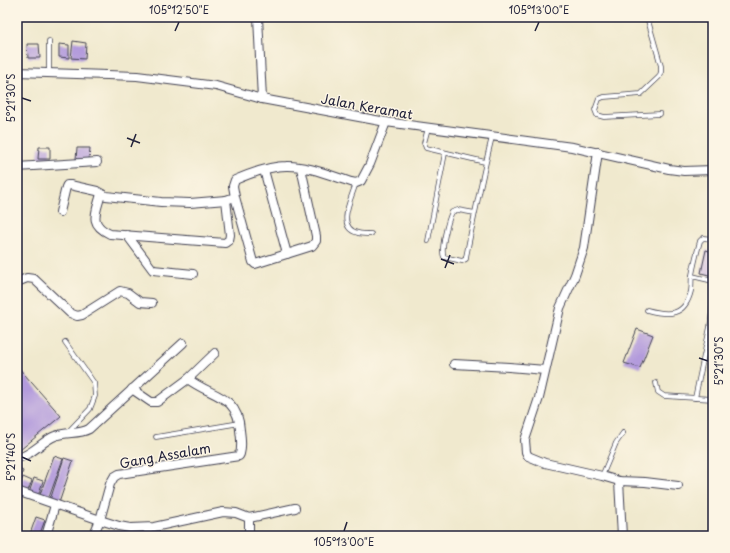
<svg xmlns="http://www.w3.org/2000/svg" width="730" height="553" viewBox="0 0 730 553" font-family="'Playpen Sans',sans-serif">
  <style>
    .building { fill: #b39bdc }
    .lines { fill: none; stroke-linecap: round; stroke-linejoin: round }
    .lane-casing { stroke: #414051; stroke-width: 5.5 }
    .street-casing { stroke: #414051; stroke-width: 10 }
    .lane { stroke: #fff; stroke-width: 4 }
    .street { stroke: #fff; stroke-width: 8 }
    .ticks { fill: none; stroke: #22223b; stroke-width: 1.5 }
    .labels { text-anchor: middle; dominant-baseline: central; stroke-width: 3; stroke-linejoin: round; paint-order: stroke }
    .street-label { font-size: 13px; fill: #22223b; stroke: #fcf5e5 }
    .neatline { fill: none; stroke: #22223b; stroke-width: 1.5 }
    .ticks-label { font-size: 10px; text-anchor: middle; fill: #22223b }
  </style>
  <rect width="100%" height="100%" fill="#fcf5e5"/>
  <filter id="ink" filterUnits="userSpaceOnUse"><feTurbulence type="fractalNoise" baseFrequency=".025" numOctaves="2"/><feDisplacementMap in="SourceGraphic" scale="8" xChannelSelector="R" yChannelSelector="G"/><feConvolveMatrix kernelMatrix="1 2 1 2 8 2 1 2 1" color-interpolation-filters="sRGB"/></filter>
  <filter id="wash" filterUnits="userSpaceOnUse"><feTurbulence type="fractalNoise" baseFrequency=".012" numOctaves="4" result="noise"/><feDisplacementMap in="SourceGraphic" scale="16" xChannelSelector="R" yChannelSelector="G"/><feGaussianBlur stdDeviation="0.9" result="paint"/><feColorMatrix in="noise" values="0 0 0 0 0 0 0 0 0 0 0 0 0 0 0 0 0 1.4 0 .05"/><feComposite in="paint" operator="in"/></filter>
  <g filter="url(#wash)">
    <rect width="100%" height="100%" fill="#f0e9ce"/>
    <g id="blocks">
      <g class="building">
        <polygon points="73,41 86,43 85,59 71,58"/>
        <polygon points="27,44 39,44 40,58 28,58"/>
        <polygon points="59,44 69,45 69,58 59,57"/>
        <polygon points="39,147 50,147 50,159 38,159"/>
        <polygon points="77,148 90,148 89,160 76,159"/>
        <polygon points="706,250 713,252 713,276 701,273"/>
        <polygon points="637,329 653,335 640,368 624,363"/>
        <polygon points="17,366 61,416 20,450 17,447"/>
        <polygon points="54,456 63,459 48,500 39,497"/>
        <polygon points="64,458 73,461 59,503 50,500"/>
        <polygon points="17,468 23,471 17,487"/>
        <polygon points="23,477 32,481 27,493 18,489"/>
        <polygon points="34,478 43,481 38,496 29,493"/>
        <polygon points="36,517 45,520 39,536 30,534"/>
      </g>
    </g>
  </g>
  <g filter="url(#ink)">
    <use href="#blocks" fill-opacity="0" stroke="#414051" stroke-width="1"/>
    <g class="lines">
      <defs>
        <g id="lane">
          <polyline points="647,17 661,66 661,72 659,77 641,94 604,97 599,99 595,110 597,115 604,117 660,114"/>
          <polyline points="49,41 49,73"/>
          <polyline points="428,128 424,143 426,148 485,162"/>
          <path d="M356,183C352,197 335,228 358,233C362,234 367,234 371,234"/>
          <path d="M475,213L458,210L452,212C448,220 440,250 444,257L462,261L466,259V257C474,217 482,177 492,137"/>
          <polyline points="428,241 445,153"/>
          <polyline points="692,276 713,281"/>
          <path d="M647,310C669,316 685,316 691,291C692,285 691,280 692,275C694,264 697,252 700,241L703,238L713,239"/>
          <polyline points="65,342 94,383 95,396 90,409 67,433"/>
          <polyline points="656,383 658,392 664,396 713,399"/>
          <polyline points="695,398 710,327 713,303"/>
          <polyline points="156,437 240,423"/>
          <polyline points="602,476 616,443 623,433"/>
        </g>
        <g id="street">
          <polyline points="258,17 262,99"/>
          <polyline points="17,72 137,76 216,86 262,99 386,122 572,147 669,169 684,171 713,170"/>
          <polyline points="598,152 584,248 575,275 560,308 539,398 525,440 526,452 528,456 545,463 602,476 619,481 645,482 678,486"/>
          <polyline points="17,167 97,162"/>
          <path d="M301,168L316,236V241L312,246L255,264L253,262L235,197L233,186L235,180C249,174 270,166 286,166C306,165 332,176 351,182L356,183L361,181L370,164L386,122"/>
          <polyline points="264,170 287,254"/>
          <path d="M101,194C96,213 88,224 110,234L225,243L229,240L230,235L226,200"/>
          <polyline points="60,212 66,187 67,185 70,185 97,191 106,196 161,202 190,203 226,200 232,198"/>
          <polyline points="127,235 153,270 193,274"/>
          <polyline points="17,282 27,278 34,279 70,313 77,316 82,315 120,291 128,293 140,302 152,303"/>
          <polyline points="454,364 509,367 545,370"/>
          <polyline points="132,389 151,402 157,402 188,379 215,353"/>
          <path d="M17,458C31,456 42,441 55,436C67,431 78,435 89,429L183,343"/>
          <polyline points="619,481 622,536"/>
          <polyline points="17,491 100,520 119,526 130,528 154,527 223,512 236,513 249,518 295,508"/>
          <polyline points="249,518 249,536"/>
          <polyline points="147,528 149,536"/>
          <polyline points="46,536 55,505"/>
          <path d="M93,536L100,520L110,484L114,477L119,474L239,456L240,454C242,447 241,437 240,430C238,394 211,397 188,379"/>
        </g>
      </defs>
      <use href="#lane" class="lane-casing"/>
      <use href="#street" class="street-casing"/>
      <use href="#lane" class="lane"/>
      <use href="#street" class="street"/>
    </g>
  </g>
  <path class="ticks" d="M175,31L179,22M535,31L539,22M22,98L31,101M127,138L140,143M131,147L136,134M441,259L454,264M445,268L450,255M699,358L708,361M22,457L31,461M344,531L347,522"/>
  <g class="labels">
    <g class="street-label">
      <text transform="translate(367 106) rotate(10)">Jalan Keramat</text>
      <text transform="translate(165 455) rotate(-10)">Gang Assalam</text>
    </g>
  </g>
  <rect width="730" height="553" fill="none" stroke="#fcf5e5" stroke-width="44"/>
  <rect x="22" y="22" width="686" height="509" class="neatline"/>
  <g class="ticks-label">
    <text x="179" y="14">105°12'50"E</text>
    <text x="539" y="14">105°13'00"E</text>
    <text transform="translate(11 98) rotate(-90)" y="4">5°21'30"S</text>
    <text transform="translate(719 361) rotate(-90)" y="4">5°21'30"S</text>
    <text transform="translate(11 457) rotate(-90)" y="4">5°21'40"S</text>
    <text x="344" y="546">105°13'00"E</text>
  </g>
</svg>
